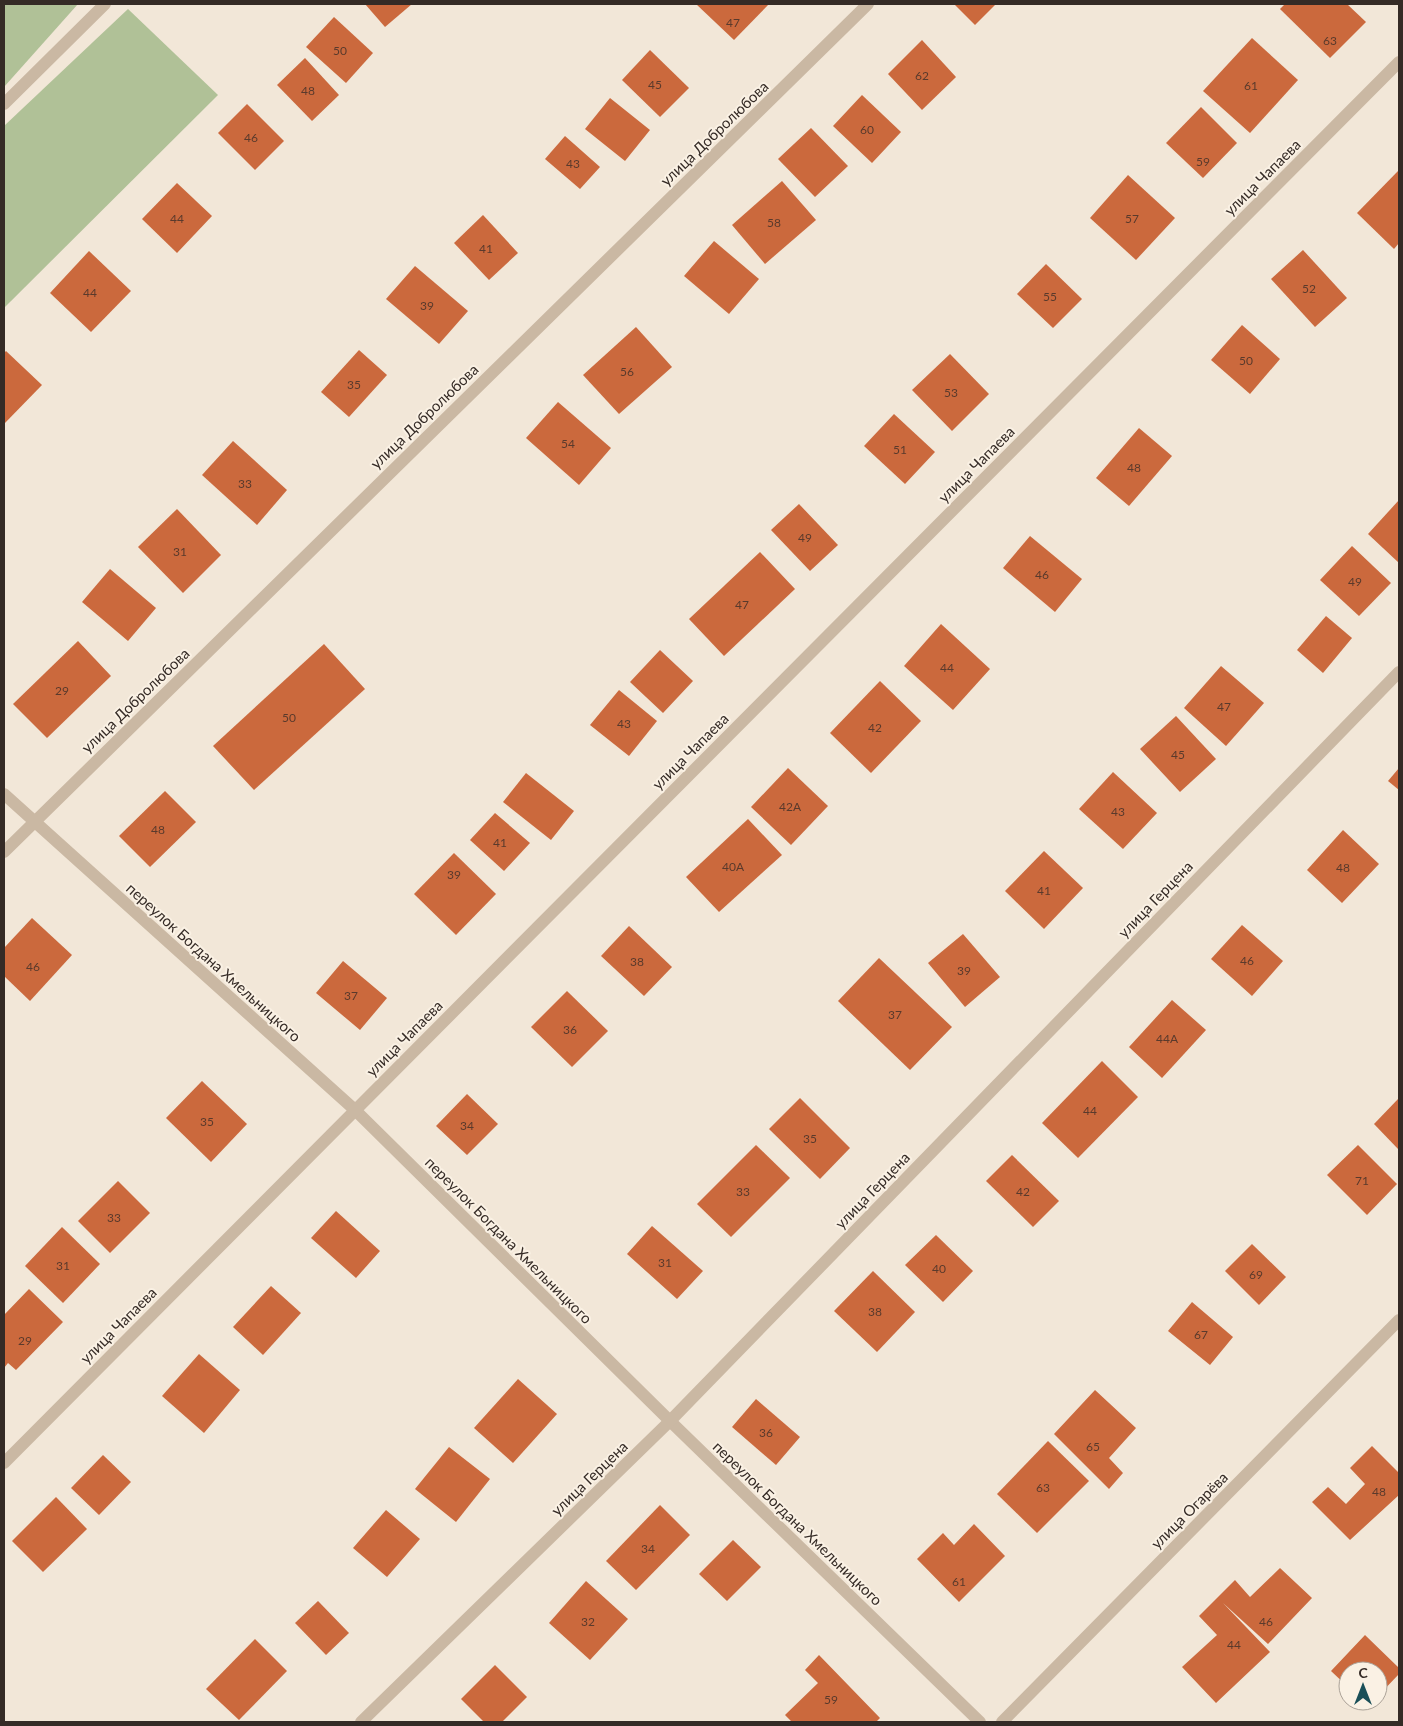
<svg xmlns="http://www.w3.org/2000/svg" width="1403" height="1726" viewBox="0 0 1403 1726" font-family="Lato,sans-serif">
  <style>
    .green { fill: #b0c197 }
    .building { fill: #cb693d }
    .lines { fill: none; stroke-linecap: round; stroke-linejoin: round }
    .minor { stroke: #cab8a3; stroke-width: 12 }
    .labels { text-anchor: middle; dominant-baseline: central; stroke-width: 4; stroke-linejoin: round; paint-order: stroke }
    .number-label { font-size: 12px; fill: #5a3a2c }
    .street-label { font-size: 15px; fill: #352b26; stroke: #faf1e4 }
  </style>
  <rect width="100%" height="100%" fill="#f2e7d8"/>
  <g class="green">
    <polygon points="4,4 78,4 4,87"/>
    <polygon points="128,9 218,95 4,308 4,126"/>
  </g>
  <g class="building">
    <polygon points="365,4 412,4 385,27"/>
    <polygon points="696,4 769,4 734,40"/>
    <polygon points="954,4 996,4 975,25"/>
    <polygon points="1285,4 1347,4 1366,22 1330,58 1280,9"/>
    <polygon points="334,17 373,53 346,83 306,47"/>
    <polygon points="1252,38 1298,80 1250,133 1203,91"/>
    <polygon points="922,40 956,77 922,110 888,74"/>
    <polygon points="650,50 689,88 660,117 622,80"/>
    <polygon points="305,58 339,95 312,121 277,85"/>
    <polygon points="862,95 901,132 872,163 833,126"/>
    <polygon points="610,98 650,130 625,161 585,129"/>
    <polygon points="247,104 284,141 255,170 218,133"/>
    <polygon points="1201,107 1237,143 1203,178 1166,143"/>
    <polygon points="811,128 848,166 815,197 778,159"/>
    <polygon points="565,136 600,167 580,189 545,159"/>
    <polygon points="1399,170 1399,243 1394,249 1357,213"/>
    <polygon points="1128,175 1175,218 1136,260 1090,218"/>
    <polygon points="782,181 816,220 765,264 732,225"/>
    <polygon points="177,183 212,216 177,253 142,219"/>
    <polygon points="483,215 518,253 489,280 454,243"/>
    <polygon points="714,241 759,279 729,314 684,276"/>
    <polygon points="1303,250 1347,298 1315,327 1271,279"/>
    <polygon points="89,251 131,291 91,332 50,293"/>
    <polygon points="1046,264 1082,299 1053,328 1017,294"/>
    <polygon points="415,266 468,311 439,344 386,299"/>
    <polygon points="1242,325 1280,359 1250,394 1211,360"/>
    <polygon points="636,327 672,367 619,414 583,375"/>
    <polygon points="359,350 387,375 349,417 321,392"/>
    <polygon points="6,351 42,385 4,424 4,353"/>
    <polygon points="950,354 989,394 952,431 912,390"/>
    <polygon points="558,402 611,448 579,485 526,438"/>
    <polygon points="894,414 935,452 905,484 864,446"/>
    <polygon points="1139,428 1172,456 1129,506 1096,478"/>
    <polygon points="233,441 287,490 257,525 202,475"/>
    <polygon points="1399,500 1399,563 1368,534"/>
    <polygon points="799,504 838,545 810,571 771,530"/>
    <polygon points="177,509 221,555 183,593 138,547"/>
    <polygon points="1030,536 1082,579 1055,612 1003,568"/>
    <polygon points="1352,546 1391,583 1359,616 1320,580"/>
    <polygon points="760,552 795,589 724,656 689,619"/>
    <polygon points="110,569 156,608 128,641 82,602"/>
    <polygon points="1326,616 1352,638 1323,673 1297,650"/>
    <polygon points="941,624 990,669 953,710 904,666"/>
    <polygon points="78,641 111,676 47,738 13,704"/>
    <polygon points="324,644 365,689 254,790 213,746"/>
    <polygon points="660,650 693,681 663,713 630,682"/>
    <polygon points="1221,666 1264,703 1226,746 1184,708"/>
    <polygon points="880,681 921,721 871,773 830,733"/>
    <polygon points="619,690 657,721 629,756 590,725"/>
    <polygon points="1176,716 1216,759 1180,792 1140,749"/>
    <polygon points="788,768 828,806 791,845 751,807"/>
    <polygon points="1399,768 1399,790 1388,781"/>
    <polygon points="1113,772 1157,813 1123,849 1079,809"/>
    <polygon points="526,773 574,811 551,840 503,802"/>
    <polygon points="165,791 196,822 150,867 119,836"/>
    <polygon points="495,813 530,843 504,871 470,840"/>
    <polygon points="748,819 782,855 719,912 686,877"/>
    <polygon points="1343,830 1379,864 1342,903 1307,870"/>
    <polygon points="1044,851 1083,888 1044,929 1005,891"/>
    <polygon points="454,853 496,894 456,935 414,894"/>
    <polygon points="32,918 72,955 30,1001 4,976 4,948"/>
    <polygon points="1242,925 1283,961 1252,996 1211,959"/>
    <polygon points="629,926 672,967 644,996 601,956"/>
    <polygon points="963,934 1000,977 965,1007 928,963"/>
    <polygon points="879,958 952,1027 910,1070 838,1001"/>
    <polygon points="343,961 387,998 360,1030 316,993"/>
    <polygon points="567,991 608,1031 572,1067 531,1027"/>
    <polygon points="1172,1000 1206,1030 1162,1078 1129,1047"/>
    <polygon points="1102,1061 1138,1097 1078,1158 1042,1123"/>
    <polygon points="202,1081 247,1124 211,1162 166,1118"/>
    <polygon points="467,1094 498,1124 467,1155 436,1126"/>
    <polygon points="800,1098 850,1148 820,1179 769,1129"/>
    <polygon points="1399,1098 1399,1150 1374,1124"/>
    <polygon points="756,1145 790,1178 731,1237 697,1204"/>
    <polygon points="1358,1145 1397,1184 1367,1215 1327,1175"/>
    <polygon points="1012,1155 1059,1201 1033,1227 986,1181"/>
    <polygon points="118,1181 150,1213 110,1253 78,1221"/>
    <polygon points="336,1211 380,1251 356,1278 311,1238"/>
    <polygon points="652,1226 703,1271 677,1299 627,1254"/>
    <polygon points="62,1227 100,1264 63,1303 25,1266"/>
    <polygon points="936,1235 973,1271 943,1302 905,1265"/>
    <polygon points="1252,1244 1286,1277 1259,1305 1225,1271"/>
    <polygon points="873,1271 915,1312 877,1352 834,1311"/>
    <polygon points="271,1286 301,1313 263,1355 233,1327"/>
    <polygon points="29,1289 63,1322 16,1370 8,1363 4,1368 4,1315"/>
    <polygon points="1192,1302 1233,1337 1210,1365 1168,1331"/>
    <polygon points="199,1354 240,1390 204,1433 162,1396"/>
    <polygon points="518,1379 557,1414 513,1463 474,1428"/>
    <polygon points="1095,1390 1136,1428 1109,1458 1123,1473 1109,1489 1054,1434"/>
    <polygon points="756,1399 800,1437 776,1465 732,1427"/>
    <polygon points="1048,1441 1089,1481 1037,1533 997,1494"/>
    <polygon points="1372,1446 1399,1473 1399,1495 1350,1540 1312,1502 1328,1487 1346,1504 1365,1484 1350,1468"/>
    <polygon points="449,1447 490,1479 456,1522 415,1489"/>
    <polygon points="103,1455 131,1482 99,1515 71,1488"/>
    <polygon points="56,1497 87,1529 43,1572 12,1541"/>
    <polygon points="660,1505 690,1535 636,1590 606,1561"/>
    <polygon points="386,1510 420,1539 387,1577 353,1548"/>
    <polygon points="974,1524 1005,1556 959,1602 917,1559 943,1533 954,1545"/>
    <polygon points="733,1540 761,1567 727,1601 699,1574"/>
    <polygon points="1280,1568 1312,1598 1268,1644 1223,1603 1270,1652 1216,1703 1182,1667 1217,1635 1199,1616 1235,1580 1250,1597"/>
    <polygon points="586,1581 628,1619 590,1660 549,1623"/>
    <polygon points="318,1601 349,1633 326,1655 295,1623"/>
    <polygon points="1365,1635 1399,1668 1399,1674 1378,1696 1378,1671 1348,1671 1348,1687 1331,1671"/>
    <polygon points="255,1639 287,1671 239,1720 206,1689"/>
    <polygon points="819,1655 880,1718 876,1722 792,1722 785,1715 818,1683 805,1670"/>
    <polygon points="495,1665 527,1697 502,1722 484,1722 461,1699"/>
  </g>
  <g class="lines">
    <g class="minor">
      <polyline points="4,104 105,4"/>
      <polyline points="4,794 355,1110 670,1421 980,1722"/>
      <polyline points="4,852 868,4"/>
      <polyline points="4,1463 1399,62"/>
      <polyline points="361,1722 670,1421 1399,672"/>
      <polyline points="1002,1722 1399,1320"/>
    </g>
  </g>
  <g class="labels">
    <g class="number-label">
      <text x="733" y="22">47</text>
      <text x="1330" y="40">63</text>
      <text x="340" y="50">50</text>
      <text x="922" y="75">62</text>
      <text x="655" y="84">45</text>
      <text x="1251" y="85">61</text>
      <text x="308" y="90">48</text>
      <text x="867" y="129">60</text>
      <text x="251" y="137">46</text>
      <text x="1203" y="161">59</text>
      <text x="573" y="163">43</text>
      <text x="177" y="218">44</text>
      <text x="1132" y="218">57</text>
      <text x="774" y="222">58</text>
      <text x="486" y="248">41</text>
      <text x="1309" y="288">52</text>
      <text x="90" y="292">44</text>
      <text x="1050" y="296">55</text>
      <text x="427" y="305">39</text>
      <text x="1246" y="360">50</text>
      <text x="627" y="371">56</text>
      <text x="354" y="384">35</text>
      <text x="951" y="392">53</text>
      <text x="568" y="443">54</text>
      <text x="900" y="449">51</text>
      <text x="1134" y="467">48</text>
      <text x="245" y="483">33</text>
      <text x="805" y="537">49</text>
      <text x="180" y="551">31</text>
      <text x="1042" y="574">46</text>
      <text x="1355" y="581">49</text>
      <text x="742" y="604">47</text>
      <text x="947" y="667">44</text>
      <text x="62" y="690">29</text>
      <text x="1224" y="706">47</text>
      <text x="289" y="717">50</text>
      <text x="624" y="723">43</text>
      <text x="875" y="727">42</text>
      <text x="1178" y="754">45</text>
      <text x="790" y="806">42А</text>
      <text x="1118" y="811">43</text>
      <text x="158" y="829">48</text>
      <text x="500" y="842">41</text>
      <text x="733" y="866">40А</text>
      <text x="1343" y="867">48</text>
      <text x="454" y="874">39</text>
      <text x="1044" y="890">41</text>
      <text x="1247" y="960">46</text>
      <text x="637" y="961">38</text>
      <text x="33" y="966">46</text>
      <text x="964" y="970">39</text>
      <text x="351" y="995">37</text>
      <text x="895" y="1014">37</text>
      <text x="570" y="1029">36</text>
      <text x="1167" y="1038">44А</text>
      <text x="1090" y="1110">44</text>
      <text x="207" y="1121">35</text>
      <text x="467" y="1125">34</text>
      <text x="810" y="1138">35</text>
      <text x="1362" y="1180">71</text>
      <text x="743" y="1191">33</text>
      <text x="1023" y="1191">42</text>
      <text x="114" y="1217">33</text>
      <text x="665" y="1262">31</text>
      <text x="63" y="1265">31</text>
      <text x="939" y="1268">40</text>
      <text x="1256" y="1274">69</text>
      <text x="875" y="1311">38</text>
      <text x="1201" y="1334">67</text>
      <text x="25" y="1340">29</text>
      <text x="766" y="1432">36</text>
      <text x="1093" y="1446">65</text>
      <text x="1043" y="1487">63</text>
      <text x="1379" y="1491">48</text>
      <text x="648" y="1548">34</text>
      <text x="959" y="1581">61</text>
      <text x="588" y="1621">32</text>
      <text x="1266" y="1621">46</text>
      <text x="1234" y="1644">44</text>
      <text x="831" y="1699">59</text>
    </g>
    <g class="street-label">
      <text transform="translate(714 133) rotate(-44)">улица Добролюбова</text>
      <text transform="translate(1262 177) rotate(-45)">улица Чапаева</text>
      <text transform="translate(424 416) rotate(-44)">улица Добролюбова</text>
      <text transform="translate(976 464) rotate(-45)">улица Чапаева</text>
      <text transform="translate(135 700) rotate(-44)">улица Добролюбова</text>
      <text transform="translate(690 751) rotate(-45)">улица Чапаева</text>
      <text transform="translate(1155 899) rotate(-46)">улица Герцена</text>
      <text transform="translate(214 962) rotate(42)">переулок Богдана Хмельницкого</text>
      <text transform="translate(404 1038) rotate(-45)">улица Чапаева</text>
      <text transform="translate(872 1190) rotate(-46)">улица Герцена</text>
      <text transform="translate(509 1240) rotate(45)">переулок Богдана Хмельницкого</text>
      <text transform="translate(118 1325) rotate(-45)">улица Чапаева</text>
      <text transform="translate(589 1478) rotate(-44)">улица Герцена</text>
      <text transform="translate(1189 1510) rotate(-45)">улица Огарёва</text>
      <text transform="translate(798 1523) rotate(44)">переулок Богдана Хмельницкого</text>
    </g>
  </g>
  <rect width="1403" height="1726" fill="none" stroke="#352b26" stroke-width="10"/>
  <g transform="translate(1363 1686)"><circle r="24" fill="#faf1e4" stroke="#aba298"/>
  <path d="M0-4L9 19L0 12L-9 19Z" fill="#1a4f58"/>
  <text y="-8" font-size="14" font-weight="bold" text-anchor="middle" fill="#352b26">С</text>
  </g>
</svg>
